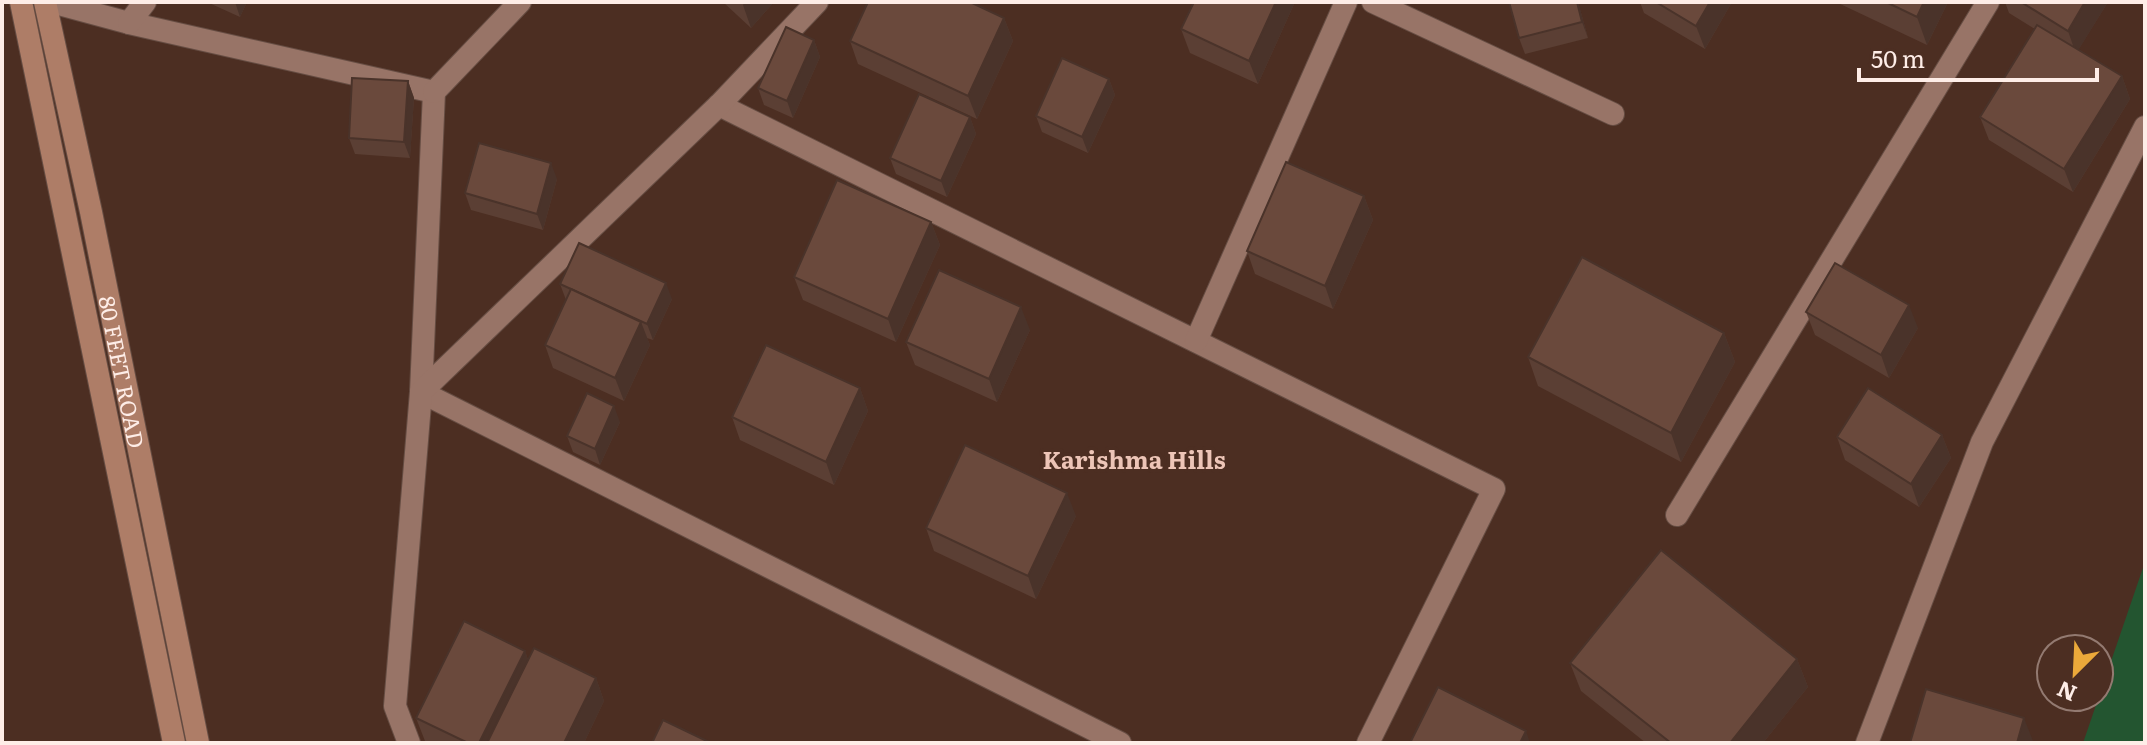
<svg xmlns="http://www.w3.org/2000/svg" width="2147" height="745" viewBox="0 0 2147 745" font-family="Literata,serif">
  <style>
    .green { fill: #235530 }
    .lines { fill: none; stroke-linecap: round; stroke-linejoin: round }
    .minor-casing { stroke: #664d43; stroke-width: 24 }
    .secondary-casing { stroke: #664d43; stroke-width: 24 }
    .minor { stroke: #987467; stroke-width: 22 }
    .secondary { stroke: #ae7d67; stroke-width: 22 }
    .wall { fill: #5b3f34 }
    .shaded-wall { fill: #4a332a }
    .building { fill: #6a493c; stroke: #4a332a; stroke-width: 2 }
    .labels { text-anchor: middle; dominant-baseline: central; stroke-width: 8; stroke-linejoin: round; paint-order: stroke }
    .street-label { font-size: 22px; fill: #feede7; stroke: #4c2e22 }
    .neighbourhood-label { font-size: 24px; font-weight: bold; fill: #edc5b7; stroke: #4c2e22 }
  </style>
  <rect width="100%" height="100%" fill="#4c2e22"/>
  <polygon class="green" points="2145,562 2145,743 2083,743"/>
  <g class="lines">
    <defs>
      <g id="minor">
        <polyline points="51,2 129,23 434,92 421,392 1120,743"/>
        <polyline points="1373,2 1613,114"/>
        <polyline points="129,23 145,2"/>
        <polyline points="434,92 520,2"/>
        <polyline points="719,105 1494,489 1368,743"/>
        <polyline points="1196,341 1346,2"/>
        <polyline points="1677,515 1988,2"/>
        <polyline points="409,743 395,706 421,392 719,105 817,2"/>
        <polyline points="1867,743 1982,442 2145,127"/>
      </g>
      <g id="secondary">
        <polyline points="21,2 174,743"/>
        <path id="s1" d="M45,2L91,212L198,743"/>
      </g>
    </defs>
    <use href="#minor" class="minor-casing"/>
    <use href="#secondary" class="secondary-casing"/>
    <use href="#minor" class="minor"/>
    <use href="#secondary" class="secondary"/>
  </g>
  <g class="wall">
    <polygon points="207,2 247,2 240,17"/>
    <polygon points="723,2 774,2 751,28"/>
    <polygon points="1194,2 1295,2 1258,84 1190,53 1181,29"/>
    <polygon points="1509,2 1578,2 1588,38 1525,54 1519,38"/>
    <polygon points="1640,2 1732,2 1705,49 1644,13"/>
    <polygon points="1836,2 1948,2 1927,45"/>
    <polygon points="2005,2 2108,2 2078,50 2122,76 2130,99 2073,192 1989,140 1980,117 2035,29 2009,13"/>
    <polygon points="1004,18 1013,41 977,119 858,64 850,41"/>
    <polygon points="814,40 820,57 793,118 764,105 758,88"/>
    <polygon points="1109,79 1115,95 1088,153 1042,132 1036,116"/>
    <polygon points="408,81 414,98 410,158 355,154 349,138"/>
    <polygon points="970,117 976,134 947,197 896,174 890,158"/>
    <polygon points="557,179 543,230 471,210 465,193"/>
    <polygon points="1364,196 1373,220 1333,309 1255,274 1247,251"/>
    <polygon points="931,222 940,245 896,342 803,300 794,277"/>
    <polygon points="560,284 672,299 653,340 647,338 650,345 624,401 553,368 545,345 566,300"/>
    <polygon points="1806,312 1918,328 1889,378 1815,335"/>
    <polygon points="1030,330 997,402 915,365 906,342"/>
    <polygon points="1724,333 1735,362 1681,462 1538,386 1528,357"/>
    <polygon points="860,388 868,411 834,485 740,440 732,417"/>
    <polygon points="620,422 600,465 573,452 567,436"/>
    <polygon points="1942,435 1951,458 1919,507 1845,460 1837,437"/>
    <polygon points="1076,516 1036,599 934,551 926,528"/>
    <polygon points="525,651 528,660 596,678 604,701 584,743 429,743 425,741 416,718"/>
    <polygon points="1797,659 1808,687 1763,743 1646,743 1581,691 1570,663"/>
  </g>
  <g class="shaded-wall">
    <polygon points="235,2 247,2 240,17"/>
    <polygon points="745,2 774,2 751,28 743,5"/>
    <polygon points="1276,2 1295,2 1258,84 1249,61"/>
    <polygon points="1577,2 1578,2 1588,38 1582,22"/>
    <polygon points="1710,2 1732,2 1705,49 1696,26"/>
    <polygon points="1924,2 1948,2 1927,45 1917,17"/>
    <polygon points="2085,2 2108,2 2076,54 2068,31"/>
    <polygon points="1004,18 1013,41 977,119 968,96"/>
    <polygon points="814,40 820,57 793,118 787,101"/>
    <polygon points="2122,76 2130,99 2073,192 2064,169"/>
    <polygon points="1109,79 1115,95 1088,153 1082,137"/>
    <polygon points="408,81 414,98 410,158 404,142"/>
    <polygon points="970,117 976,134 947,197 941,181"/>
    <polygon points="551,163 557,179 543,230 537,214"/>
    <polygon points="1364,196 1373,220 1333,309 1325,286"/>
    <polygon points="931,222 940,245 896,342 888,319"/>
    <polygon points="666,283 672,299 653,340 647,324"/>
    <polygon points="1909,305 1918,328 1889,378 1881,355"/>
    <polygon points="1021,307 1030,330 997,402 989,379"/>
    <polygon points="641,322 650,345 624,401 615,378"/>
    <polygon points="1724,333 1735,362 1681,462 1671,433"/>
    <polygon points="860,388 868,411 834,485 826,462"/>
    <polygon points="614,406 620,422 600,465 595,449"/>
    <polygon points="1942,435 1951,458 1919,507 1911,484"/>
    <polygon points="1067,493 1076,516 1036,599 1028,576"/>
    <polygon points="525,651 533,674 488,741 488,743 479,743"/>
    <polygon points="1797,659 1808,687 1763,743 1730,743"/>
    <polygon points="596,678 604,701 584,743 564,743"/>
    <polygon points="2024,718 2033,741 2032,743 2017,743"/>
    <polygon points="1526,731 1530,743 1520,743"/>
  </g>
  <g class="building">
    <polygon points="868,2 970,2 1004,18 968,96 850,41"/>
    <polygon points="1194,2 1276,2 1249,61 1181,29"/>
    <polygon points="1509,2 1577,2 1582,22 1519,38"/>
    <polygon points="1656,2 1710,2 1696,26"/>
    <polygon points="1886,2 1924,2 1917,17"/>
    <polygon points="2021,2 2085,2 2068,31"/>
    <polygon points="2037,25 2122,76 2064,169 1980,117"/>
    <polygon points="786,27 814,40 787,101 758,88"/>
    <polygon points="1062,58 1109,79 1082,137 1036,116"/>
    <polygon points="352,78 408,81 404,142 349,138"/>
    <polygon points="919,94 970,117 941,181 890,158"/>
    <polygon points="479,143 551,163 537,214 465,193"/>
    <polygon points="1286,162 1364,196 1325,286 1247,251"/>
    <polygon points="837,180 931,222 888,319 794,277"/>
    <polygon points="579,243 666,283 647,324 560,284"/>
    <polygon points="1582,257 1724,333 1671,433 1528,357"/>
    <polygon points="1835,263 1909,305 1881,355 1806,312"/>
    <polygon points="939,270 1021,307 989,379 906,342"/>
    <polygon points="571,289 641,322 615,378 545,345"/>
    <polygon points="766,345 860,388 826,462 732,417"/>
    <polygon points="1868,388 1942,435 1911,484 1837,437"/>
    <polygon points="587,393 614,406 595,449 567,436"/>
    <polygon points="965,445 1067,493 1028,576 926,528"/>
    <polygon points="1661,550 1797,659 1730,743 1671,743 1570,663"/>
    <polygon points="464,621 525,651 479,743 468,743 416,718"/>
    <polygon points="534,648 596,678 564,743 491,743 488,741"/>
    <polygon points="1438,687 1526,731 1520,743 1410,743"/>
    <polygon points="1926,689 2024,718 2017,743 1910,743"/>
    <polygon points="663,720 711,743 652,743"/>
  </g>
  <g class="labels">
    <g class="street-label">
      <text stroke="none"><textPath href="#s1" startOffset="378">80 FEET ROAD</textPath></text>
    </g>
    <g class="neighbourhood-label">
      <text x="1134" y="458">Karishma Hills</text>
    </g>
  </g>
  <rect width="2147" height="745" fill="none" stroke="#feede7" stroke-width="8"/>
  <g transform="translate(2075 673) rotate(204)"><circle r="38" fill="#4c2e22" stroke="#937a71" stroke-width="2"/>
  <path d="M0-6L14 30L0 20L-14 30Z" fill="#eba93a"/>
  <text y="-12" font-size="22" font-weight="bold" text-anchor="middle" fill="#feede7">N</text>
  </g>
  <path d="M1859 68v12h238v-12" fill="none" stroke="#feede7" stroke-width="4"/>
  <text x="1871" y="68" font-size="24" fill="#feede7" stroke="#4c2e22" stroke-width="6" paint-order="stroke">50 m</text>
</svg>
